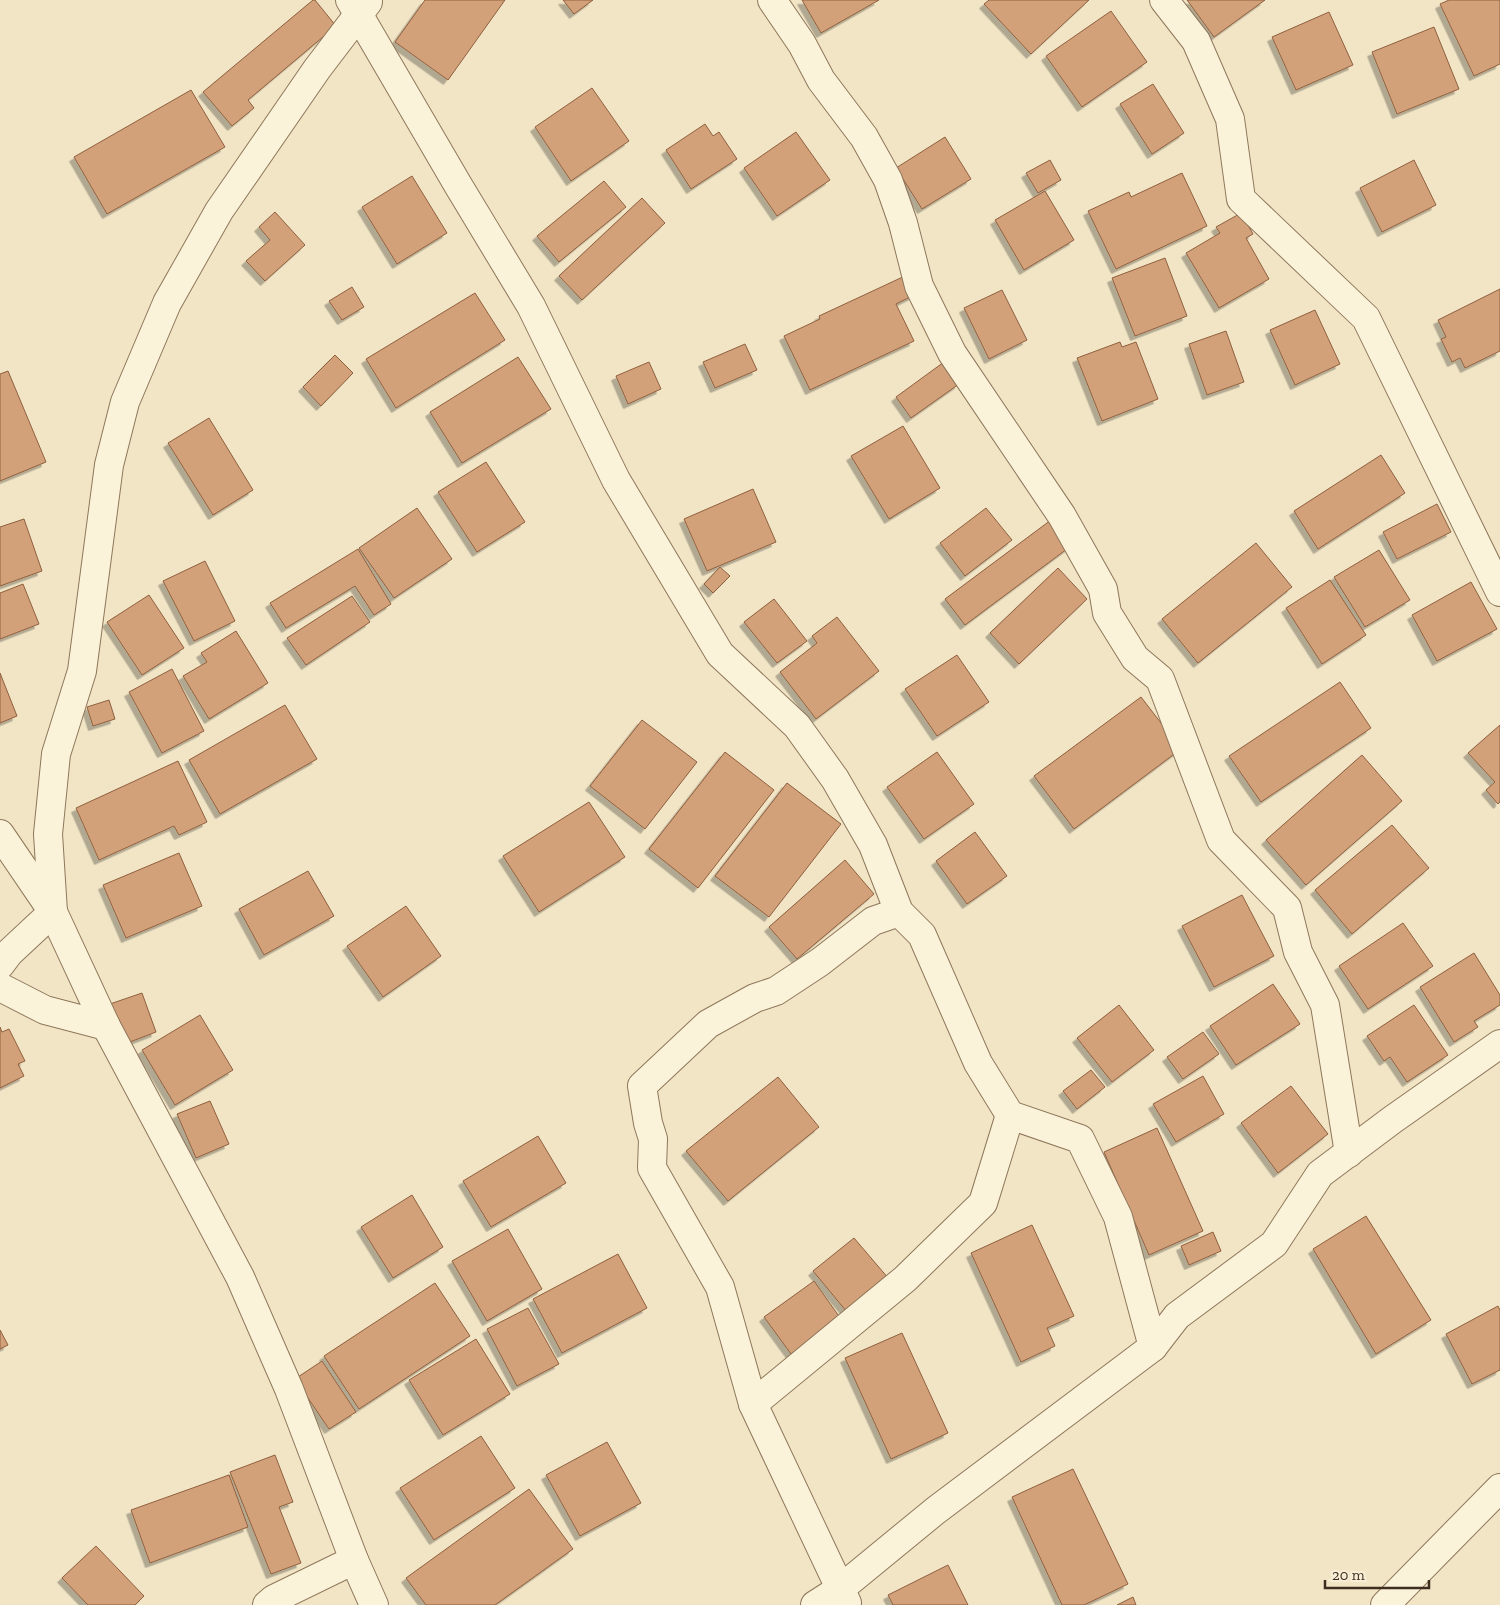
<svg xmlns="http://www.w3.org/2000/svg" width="1500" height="1605" viewBox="0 0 1500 1605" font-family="'Zilla Slab',serif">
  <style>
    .building { fill: #d2a079; stroke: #8f603e; filter: url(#shadow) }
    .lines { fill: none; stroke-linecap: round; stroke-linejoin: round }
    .minor-casing { stroke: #8e775a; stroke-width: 30 }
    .minor { stroke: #fbf2da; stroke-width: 28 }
  </style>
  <defs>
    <filter id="shadow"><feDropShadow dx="-4.5" dy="4.5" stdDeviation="0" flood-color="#0004"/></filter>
  </defs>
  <rect width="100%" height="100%" fill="#f1e5c6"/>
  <g class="building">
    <polygon points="313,0 315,0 336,26 248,100 254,108 232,126 203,92"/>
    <polygon points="425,0 505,0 448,80 395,42"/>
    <polygon points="563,0 593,0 574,14"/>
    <polygon points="802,0 879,0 821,33"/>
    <polygon points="989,0 1089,0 1031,54 984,4"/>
    <polygon points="1187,0 1265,0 1214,37"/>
    <polygon points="1449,0 1500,0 1500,64 1474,76 1440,4"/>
    <polygon points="1111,11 1147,62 1082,107 1046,56"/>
    <polygon points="1329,12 1353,65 1296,90 1272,37"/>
    <polygon points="1434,27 1459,89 1397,114 1372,52"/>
    <polygon points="1153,84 1184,133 1152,154 1120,104"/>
    <polygon points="592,88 629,141 571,181 535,127"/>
    <polygon points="191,90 225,147 107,214 74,157"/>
    <polygon points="705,124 713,136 719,132 737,159 691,189 666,150"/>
    <polygon points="796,132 830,180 777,216 744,168"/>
    <polygon points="945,137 971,179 922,209 896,168"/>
    <polygon points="1050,160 1061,180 1038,193 1026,173"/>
    <polygon points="1414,160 1436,205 1382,232 1360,188"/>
    <polygon points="1182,173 1207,226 1116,269 1088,211 1129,192 1131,197"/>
    <polygon points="412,176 447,233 397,264 362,207"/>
    <polygon points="604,181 626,207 559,262 537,236"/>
    <polygon points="1045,191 1074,240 1024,270 995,220"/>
    <polygon points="642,198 665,223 582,300 559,276"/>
    <polygon points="275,212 305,245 265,281 246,261 270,240 259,227"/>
    <polygon points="1241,213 1253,234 1246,238 1269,279 1219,308 1186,253 1220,233 1216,227"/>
    <polygon points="1165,258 1187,316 1135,336 1112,278"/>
    <polygon points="907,275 916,294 896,304 914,341 810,390 784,336 820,319 819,316"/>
    <polygon points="352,287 364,307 342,320 329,301"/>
    <polygon points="1500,289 1500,351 1465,368 1460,358 1452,362 1441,339 1446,337 1438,320"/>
    <polygon points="1002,290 1027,340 989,359 964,308"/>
    <polygon points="475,293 505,340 396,408 366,359"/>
    <polygon points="1315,310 1340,364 1295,385 1270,330"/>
    <polygon points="1226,331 1244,382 1207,395 1189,344"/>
    <polygon points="1120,342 1122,347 1136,342 1158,399 1102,421 1077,358"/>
    <polygon points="745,344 757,370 715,388 703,362"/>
    <polygon points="335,355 353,373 321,406 303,387"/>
    <polygon points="518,357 551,409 462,463 430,412"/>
    <polygon points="649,362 661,389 628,404 616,376"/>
    <polygon points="944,362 959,384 911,418 896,397"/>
    <polygon points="8,371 46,462 0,481 0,374"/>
    <polygon points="209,418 253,490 213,515 168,443"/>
    <polygon points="903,426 940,488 889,519 851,456"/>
    <polygon points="1381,455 1405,493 1318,549 1294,511"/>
    <polygon points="486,462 525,522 477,552 438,492"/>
    <polygon points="753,489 776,542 707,571 684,519"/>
    <polygon points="1437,504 1451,532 1397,559 1383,532"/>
    <polygon points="417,508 452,559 394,598 359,548"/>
    <polygon points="986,508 1012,540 965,576 940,543"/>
    <polygon points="1055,517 1075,543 965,625 945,599"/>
    <polygon points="24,519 42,571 0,586 0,527"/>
    <polygon points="1256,543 1292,587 1198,663 1162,619"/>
    <polygon points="358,549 391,604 374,615 355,586 286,628 270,603"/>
    <polygon points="1379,550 1410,600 1365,627 1334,577"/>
    <polygon points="205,561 235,621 194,641 163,581"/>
    <polygon points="720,567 730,576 713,593 704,584"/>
    <polygon points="1058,568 1087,599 1019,664 990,633"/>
    <polygon points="1330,580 1366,635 1322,664 1286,608"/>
    <polygon points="1471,582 1497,629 1437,661 1412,615"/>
    <polygon points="23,584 39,624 0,639 0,593"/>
    <polygon points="149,595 184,648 142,675 107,622"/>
    <polygon points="352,596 370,622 306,665 287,638"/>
    <polygon points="774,599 807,641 777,663 744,622"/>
    <polygon points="837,617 879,671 816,719 780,672 817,643 812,636"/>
    <polygon points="236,631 268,683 209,719 183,676 207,662 201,653"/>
    <polygon points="957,655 989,702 937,736 905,689"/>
    <polygon points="172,669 204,731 162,753 129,692"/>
    <polygon points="0,673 17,716 0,723"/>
    <polygon points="1340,682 1371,728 1261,802 1229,756"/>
    <polygon points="1141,697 1181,749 1074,829 1034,776"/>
    <polygon points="109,700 115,719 93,726 87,707"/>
    <polygon points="285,705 317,759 220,814 189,760"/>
    <polygon points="642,720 697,762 645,829 590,786"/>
    <polygon points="1500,725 1500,802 1498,804 1486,790 1495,782 1468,753"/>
    <polygon points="725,752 774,790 698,888 649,849"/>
    <polygon points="937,752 974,804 924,839 887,787"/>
    <polygon points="1362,755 1402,801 1306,885 1266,840"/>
    <polygon points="178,761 207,822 179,835 174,826 99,860 76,808"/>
    <polygon points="787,783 841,824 769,917 715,876"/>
    <polygon points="589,802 625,857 539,912 503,856"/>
    <polygon points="1392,825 1429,868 1352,934 1315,890"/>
    <polygon points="975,832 1007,876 967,904 936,861"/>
    <polygon points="179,853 202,906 126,938 103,885"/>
    <polygon points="845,860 874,894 797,959 769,927"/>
    <polygon points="308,871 334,916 264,955 239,909"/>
    <polygon points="1242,895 1274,956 1214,987 1182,926"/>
    <polygon points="406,906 441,956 383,997 347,946"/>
    <polygon points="1403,923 1433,966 1368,1009 1339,966"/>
    <polygon points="1474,953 1500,995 1500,1005 1474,1021 1478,1027 1454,1042 1420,987"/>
    <polygon points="1273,984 1300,1024 1236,1065 1210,1026"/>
    <polygon points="142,993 156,1032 122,1045 107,1005"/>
    <polygon points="1119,1005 1154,1050 1112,1082 1077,1038"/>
    <polygon points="1414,1005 1448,1055 1407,1082 1390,1057 1384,1061 1367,1036"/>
    <polygon points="200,1015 233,1070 175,1105 142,1050"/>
    <polygon points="0,1027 2,1032 9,1029 25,1061 18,1064 24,1076 0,1088"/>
    <polygon points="1203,1032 1219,1054 1183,1079 1167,1057"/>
    <polygon points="1091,1070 1105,1087 1077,1109 1063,1091"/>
    <polygon points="1203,1076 1224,1114 1176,1142 1153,1104"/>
    <polygon points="778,1077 819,1127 728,1201 686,1151"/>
    <polygon points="1291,1086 1328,1134 1278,1173 1241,1123"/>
    <polygon points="210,1101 229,1144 196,1158 177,1114"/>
    <polygon points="1157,1128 1203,1231 1149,1255 1104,1152"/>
    <polygon points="538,1136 566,1183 491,1227 463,1181"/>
    <polygon points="412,1195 443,1247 393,1278 361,1227"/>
    <polygon points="1366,1216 1431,1320 1376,1354 1313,1249"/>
    <polygon points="1032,1225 1074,1316 1047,1328 1055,1346 1021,1362 971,1253"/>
    <polygon points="508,1229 542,1289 487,1321 452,1261"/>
    <polygon points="1213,1232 1221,1251 1189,1265 1181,1246"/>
    <polygon points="854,1238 889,1279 847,1312 813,1271"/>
    <polygon points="618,1254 647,1308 562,1353 533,1299"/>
    <polygon points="814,1281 841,1319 791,1354 764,1317"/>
    <polygon points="435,1283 470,1336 359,1409 324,1356"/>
    <polygon points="1498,1306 1500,1310 1500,1370 1472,1384 1446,1334"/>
    <polygon points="528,1308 559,1364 517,1386 487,1329"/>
    <polygon points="0,1330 8,1345 0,1349"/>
    <polygon points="902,1333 948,1433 891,1459 845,1358"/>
    <polygon points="476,1339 510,1394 443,1435 409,1380"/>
    <polygon points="322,1361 356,1412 329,1429 295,1379"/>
    <polygon points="481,1436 515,1488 434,1540 400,1488"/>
    <polygon points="607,1442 641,1503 580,1536 546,1475"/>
    <polygon points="275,1455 293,1502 279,1507 301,1563 271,1574 230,1472"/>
    <polygon points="1073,1469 1128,1584 1084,1605 1062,1605 1012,1497"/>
    <polygon points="229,1475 248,1527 150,1563 131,1510"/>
    <polygon points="529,1489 573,1549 495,1605 426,1605 406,1578"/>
    <polygon points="96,1546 144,1596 135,1605 88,1605 62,1578"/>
    <polygon points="948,1565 968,1605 893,1605 888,1595"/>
    <polygon points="1133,1597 1136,1605 1117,1605"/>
  </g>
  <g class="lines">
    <defs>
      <g id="minor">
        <polyline points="350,0 458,185 531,306 616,480 720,654 797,726 835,779 873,845 899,912 922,935 978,1063 1010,1115 1080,1139 1118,1217 1153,1347"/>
        <polyline points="772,0 802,44 821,80 864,137 888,180 903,223 919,286 952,353 1062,516 1103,589 1107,613 1135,658 1160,679 1221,840 1287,908 1298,952 1325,1005 1349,1153"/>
        <polyline points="1164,0 1196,41 1230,119 1241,199 1366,318 1500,592"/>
        <polyline points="0,834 53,912 106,1026 240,1277 289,1389 354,1560 374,1605"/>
        <polyline points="53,912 48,834 56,754 82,671 109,465 125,402 167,303 219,211 317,69 368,2"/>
        <polyline points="0,965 9,953 53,912"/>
        <polyline points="0,987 45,1010 106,1026"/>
        <polyline points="753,1404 905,1279 983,1203 1010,1115"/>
        <polyline points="847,1603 753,1404 720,1287 652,1168 653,1139 648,1123 642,1086 708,1024 755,998 776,991 820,962 873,921 899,912"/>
        <polyline points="267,1605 274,1599 354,1560"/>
        <polyline points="815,1605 840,1589 935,1511 1153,1347 1177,1316 1274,1244 1320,1174 1392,1120 1500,1044"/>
        <polyline points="1385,1605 1500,1488"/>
      </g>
    </defs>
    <use href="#minor" class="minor-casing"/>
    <use href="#minor" class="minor"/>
  </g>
  <path d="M1325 1580v8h104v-8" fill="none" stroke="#3e2e1f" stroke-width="2.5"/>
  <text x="1332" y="1580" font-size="15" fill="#3e2e1f" stroke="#f8efd6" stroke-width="4" paint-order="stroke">20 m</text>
</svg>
